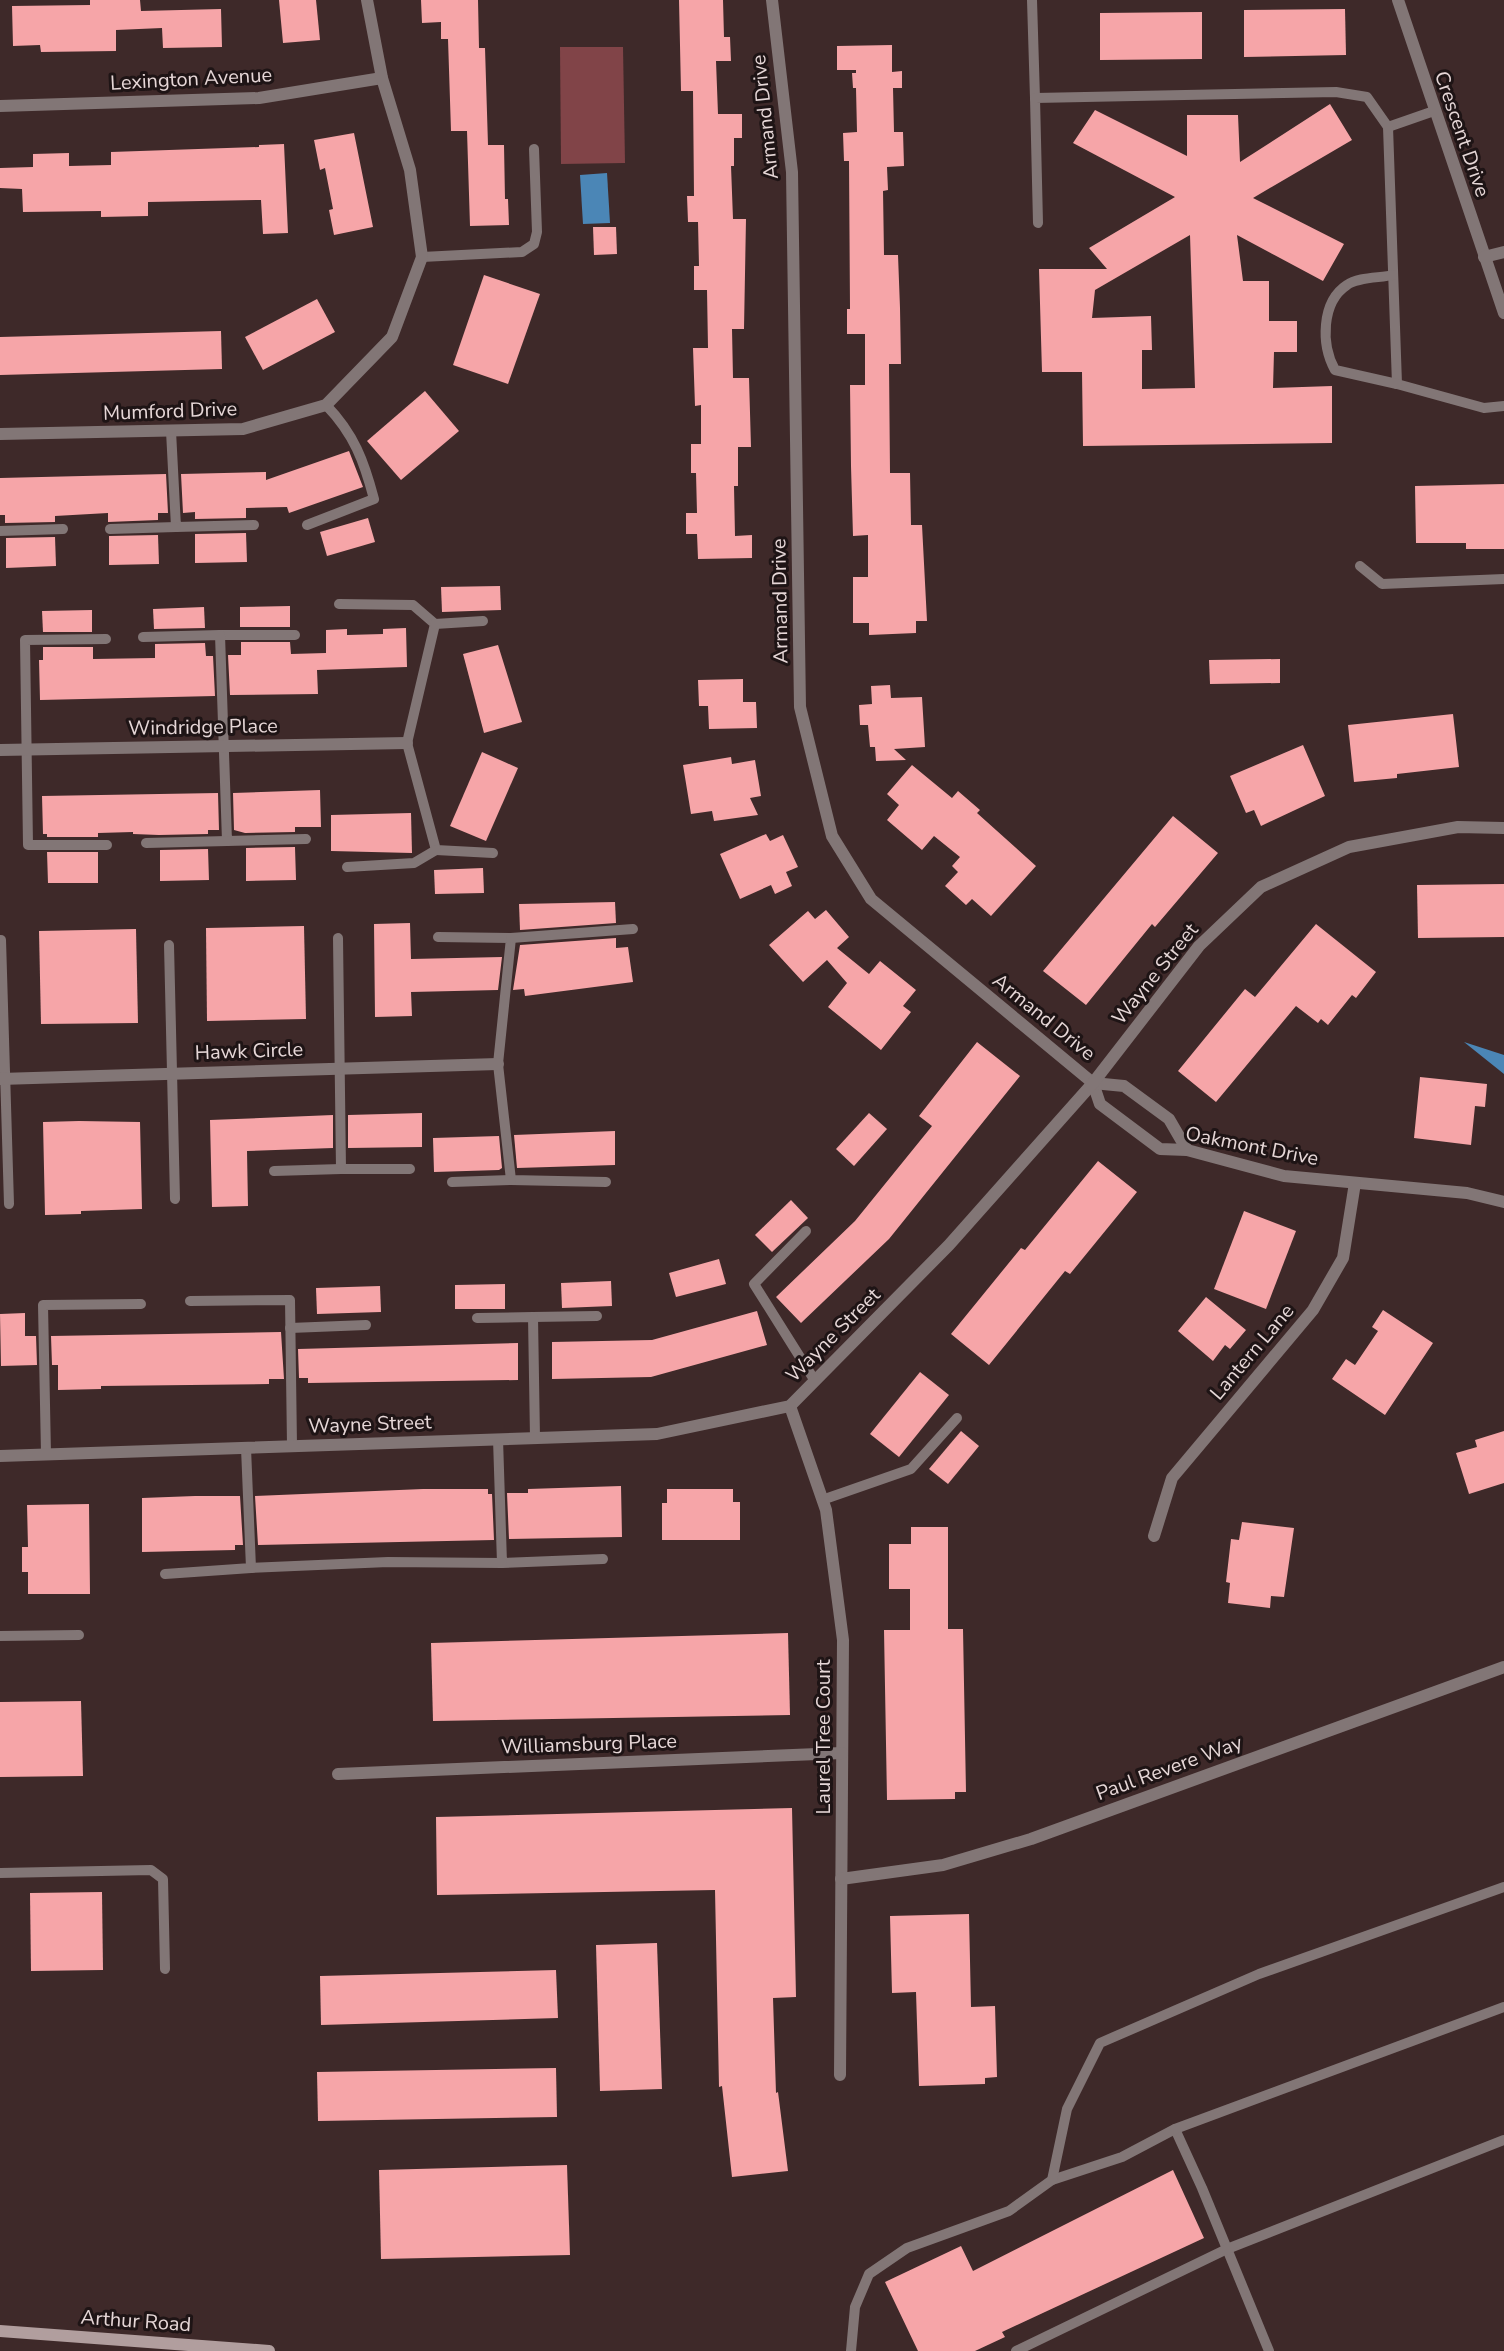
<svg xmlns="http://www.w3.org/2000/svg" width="1504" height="2351" viewBox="0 0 1504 2351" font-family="'Nunito Sans',sans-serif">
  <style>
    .green { fill: #814448 }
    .water { fill: #4b86b6 }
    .building { fill: #f6a5a8; fill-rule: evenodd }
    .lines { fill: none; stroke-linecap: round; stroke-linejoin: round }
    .lane { stroke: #827676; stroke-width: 10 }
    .street { stroke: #827676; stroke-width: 12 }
    .secondary { stroke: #b19e9e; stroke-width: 12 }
    .labels { text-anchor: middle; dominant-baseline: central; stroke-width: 6; stroke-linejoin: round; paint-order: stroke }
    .street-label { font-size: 20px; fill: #e6d7d7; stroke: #1e1415 }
  </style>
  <rect width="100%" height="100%" fill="#3e2929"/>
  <polygon class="green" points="560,47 623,47 625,163 561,164"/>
  <g class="water">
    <polygon points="607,173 610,223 583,224 580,175"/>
    <polygon points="1464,1042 1504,1055 1504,1074"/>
  </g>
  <g class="building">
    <polygon points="90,0 140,0 141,11 221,9 222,47 163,48 162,28 116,30 116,51 41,52 40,45 13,46 12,6 90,5"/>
    <polygon points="279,0 316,0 320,40 283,43"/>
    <polygon points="421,0 478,0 479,48 485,48 488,145 504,145 505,199 508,199 509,225 470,226 467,131 451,131 448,39 441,39 441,22 422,23"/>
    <polygon points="679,0 723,0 724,37 730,37 731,61 716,61 718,114 742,114 742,138 734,138 734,166 731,166 733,219 746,219 744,329 732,329 733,378 749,378 751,447 738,447 738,486 734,486 735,536 752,535 752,558 698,559 697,534 686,534 686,513 697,513 696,473 691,473 691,444 701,444 701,405 695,406 693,348 708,348 707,290 694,290 694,266 699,266 698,222 688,222 687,196 694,196 693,91 681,91"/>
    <polygon points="1345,9 1346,55 1244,57 1244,10"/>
    <polygon points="1202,12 1202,59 1100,60 1100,13"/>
    <polygon points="892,45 892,72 902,71 902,88 893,88 894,132 903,132 904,166 887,167 888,190 883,191 884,255 898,255 900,308 901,364 889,364 890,473 910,473 911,525 922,525 927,621 916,621 916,633 869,635 869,623 853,623 853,577 868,577 868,535 853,536 851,466 850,385 865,385 865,334 847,334 847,309 850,309 849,161 844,161 843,133 857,132 856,88 853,88 852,73 856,73 856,70 837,70 837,46"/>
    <path d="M1330,104L1352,140L1253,198L1344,244L1323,281L1237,235L1243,281H1269V321H1297V352H1274L1273,388L1332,386V443L1083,446L1082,372H1042L1039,269H1107L1089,248L1175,197L1073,143L1095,110L1187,156V115H1238L1240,162ZM1190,235L1195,388L1142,389V350H1152L1151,316L1092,318L1095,290Z"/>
    <polygon points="354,133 373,227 334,235 329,210 333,209 325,168 320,170 314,140"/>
    <polygon points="284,144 288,233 263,234 261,200 148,202 148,216 101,217 101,211 23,212 22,189 0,188 0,168 33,167 33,154 69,153 69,166 111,165 111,152 259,147 259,145"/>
    <polygon points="593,227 616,227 617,254 594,255"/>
    <polygon points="484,275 540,294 508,384 453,365"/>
    <polygon points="317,299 335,332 263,370 245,337"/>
    <polygon points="221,331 222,369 0,375 0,337"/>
    <polygon points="425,391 459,431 401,480 367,441"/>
    <polygon points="349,451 363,487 289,513 287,507 246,508 246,518 195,519 195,512 183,513 181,474 266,472 266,480"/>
    <polygon points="166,474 168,513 158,513 158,520 108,522 108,513 55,516 55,522 5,523 5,515 0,515 0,478"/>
    <polygon points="1504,484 1504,549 1466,549 1466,543 1416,543 1415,486"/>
    <polygon points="368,518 375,542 327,556 320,532"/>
    <polygon points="246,533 247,562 195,563 195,534"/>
    <polygon points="158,535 159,564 109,565 109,536"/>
    <polygon points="55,537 56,566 6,568 6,538"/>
    <polygon points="500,586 501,610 442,612 441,587"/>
    <polygon points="290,606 290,627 240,627 240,607"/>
    <polygon points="204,607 205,628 154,629 153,609"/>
    <polygon points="92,610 92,632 43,632 42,611"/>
    <polygon points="406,628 407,667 317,670 318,694 230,695 228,655 241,655 241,642 290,642 291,654 326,653 326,630 347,629 347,635 383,634 383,629"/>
    <polygon points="205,643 206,656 213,656 215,696 40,700 39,660 43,660 43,647 93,647 93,659 155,658 155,644"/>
    <polygon points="498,645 522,722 484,733 463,654"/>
    <polygon points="1280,659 1280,683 1210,684 1209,660"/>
    <polygon points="743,679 743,702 756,702 757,728 709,729 708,706 699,706 698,680"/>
    <polygon points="890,685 891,698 922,697 925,747 894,749 906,760 876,761 875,747 870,747 868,725 860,725 859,705 872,704 871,686"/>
    <polygon points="1453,714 1459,767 1397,774 1397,778 1354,782 1348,725"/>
    <polygon points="1303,745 1325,796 1261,826 1254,810 1246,813 1230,776"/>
    <polygon points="482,752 518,768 486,841 450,826"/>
    <polygon points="731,757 732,764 755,760 761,796 750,798 758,815 714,821 712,811 691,814 683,765"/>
    <polygon points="912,765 952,798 958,791 980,810 977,813 1036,866 991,916 972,899 966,905 945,886 958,872 952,866 960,857 934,836 922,850 887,820 899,805 887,794"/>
    <polygon points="320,790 321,827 295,827 295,832 245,833 234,830 233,793"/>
    <polygon points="218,793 219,830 208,830 208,834 159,835 133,834 133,832 98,833 98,837 47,837 47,834 43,834 42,796"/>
    <polygon points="411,813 412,853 331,851 331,815"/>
    <polygon points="1173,816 1218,853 1155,927 1152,924 1086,1005 1043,971"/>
    <polygon points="766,834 770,841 783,835 798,867 786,872 792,886 775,894 771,885 740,899 720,854"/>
    <polygon points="295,847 296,880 246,881 246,848"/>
    <polygon points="208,849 209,880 160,881 160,850"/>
    <polygon points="47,852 98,852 98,883 48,883"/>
    <polygon points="483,868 484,893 435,894 434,870"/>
    <polygon points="1504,884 1504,937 1418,938 1417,885"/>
    <polygon points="615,902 616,923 520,930 519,904"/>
    <polygon points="826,910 849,937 837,948 869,974 880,961 916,990 903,1006 911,1012 881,1050 828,1007 847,983 827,960 803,982 769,945 808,911 815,919"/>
    <polygon points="410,923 411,959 502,957 498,990 411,992 412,1016 375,1017 374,924"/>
    <polygon points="1316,924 1376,972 1356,998 1352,995 1328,1025 1321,1019 1318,1023 1296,1006 1216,1102 1178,1071 1245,989 1255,997"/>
    <polygon points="304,926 306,1019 207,1021 206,928"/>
    <polygon points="136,929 138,1023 41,1024 39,931"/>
    <polygon points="616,938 616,948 628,947 633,982 525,996 524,989 513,990 520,945"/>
    <polygon points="977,1042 1020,1076 889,1239 801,1323 776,1297 855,1221 932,1126 919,1116"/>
    <polygon points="1420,1077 1487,1084 1485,1107 1475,1106 1471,1145 1414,1138"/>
    <polygon points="422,1113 422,1147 348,1148 348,1115"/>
    <polygon points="869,1113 887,1129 854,1166 836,1149"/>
    <polygon points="333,1115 333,1148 247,1151 248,1206 212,1207 210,1120"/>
    <polygon points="79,1121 140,1122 142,1209 81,1211 81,1214 45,1215 43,1122"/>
    <polygon points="615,1131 615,1165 517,1168 514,1135"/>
    <polygon points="499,1136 502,1168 499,1170 434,1172 433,1138"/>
    <polygon points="1098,1161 1137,1192 1070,1274 1065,1271 989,1365 951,1334 1021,1248 1025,1250"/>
    <polygon points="791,1200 808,1218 772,1252 755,1235"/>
    <polygon points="1244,1211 1296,1231 1266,1309 1214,1289"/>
    <polygon points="719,1259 726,1284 676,1297 669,1273"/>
    <polygon points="611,1281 612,1306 562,1308 561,1283"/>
    <polygon points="505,1284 505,1309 455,1309 455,1285"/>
    <polygon points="380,1286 381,1312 317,1314 316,1288"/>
    <polygon points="1206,1297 1246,1330 1230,1349 1225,1345 1213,1361 1178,1331"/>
    <polygon points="1383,1310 1433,1343 1385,1415 1332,1379 1346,1359 1355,1365 1378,1331 1372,1327"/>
    <polygon points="757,1311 767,1345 651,1377 552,1379 552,1342 652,1340"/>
    <polygon points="25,1313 25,1336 36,1336 37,1365 1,1366 0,1314"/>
    <polygon points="281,1332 284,1379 269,1379 269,1384 101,1386 101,1389 58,1390 58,1365 52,1365 51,1336"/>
    <polygon points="518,1343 518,1380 308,1383 308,1378 299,1378 298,1349"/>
    <polygon points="920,1372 949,1395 899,1457 870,1434"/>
    <polygon points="961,1431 979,1446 948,1484 929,1469"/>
    <polygon points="1504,1431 1504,1483 1469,1494 1456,1453 1477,1447 1475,1440"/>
    <polygon points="621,1486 622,1537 509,1539 507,1493 528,1493 528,1489"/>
    <polygon points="423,1489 488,1489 488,1494 492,1494 494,1540 258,1545 255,1496"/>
    <polygon points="667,1489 733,1489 733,1502 740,1502 740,1540 662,1540 662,1503 667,1503"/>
    <polygon points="195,1496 240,1496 243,1545 235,1545 235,1550 142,1552 142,1498"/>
    <polygon points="89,1504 90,1594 28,1594 28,1572 22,1572 22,1547 28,1547 27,1505"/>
    <polygon points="1242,1522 1294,1528 1284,1597 1271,1596 1270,1608 1228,1603 1230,1583 1226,1582 1231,1539 1239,1540"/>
    <polygon points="911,1527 948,1527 948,1629 963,1629 966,1792 955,1792 955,1799 887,1800 884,1630 910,1630 910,1589 889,1589 889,1544 911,1544"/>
    <polygon points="788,1633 790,1715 433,1721 431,1643"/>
    <polygon points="81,1701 83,1776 0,1777 0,1702"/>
    <polygon points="792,1808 796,1997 773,1998 776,2093 778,2092 788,2171 732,2177 722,2086 719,2087 715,1890 437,1895 436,1817"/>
    <polygon points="102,1892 103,1970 31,1971 30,1893"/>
    <polygon points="969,1914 971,2007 995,2006 997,2077 985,2078 985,2084 919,2086 916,1992 892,1993 890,1916"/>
    <polygon points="657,1943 662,2089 600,2091 596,1945"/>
    <polygon points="556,1970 558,2018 321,2025 320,1976"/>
    <polygon points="556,2068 557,2117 318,2121 317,2072"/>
    <polygon points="567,2165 570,2255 381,2259 379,2170"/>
    <polygon points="1173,2170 1204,2238 1002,2332 1005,2337 975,2351 918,2351 885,2282 961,2246 973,2271"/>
  </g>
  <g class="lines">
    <g class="lane">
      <polyline points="1032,0 1035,98"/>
      <polyline points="1388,127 1434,111"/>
      <polyline points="1038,223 1035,98 1336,92 1367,97 1388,127 1397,384 1484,408 1504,406"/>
      <polyline points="422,257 522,252 534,244 537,232 534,149"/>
      <path d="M1393,275C1380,278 1358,277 1347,285C1321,302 1321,345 1335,370L1397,384"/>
      <polyline points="171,431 176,527 254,525"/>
      <path d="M307,525L374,499C364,461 354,434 326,405"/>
      <polyline points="110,529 176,527"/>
      <polyline points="0,531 63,529"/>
      <polyline points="1360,566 1382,584 1504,579"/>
      <polyline points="339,604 413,605 435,624 407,743 436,850 493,853"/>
      <polyline points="435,624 483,621"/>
      <polyline points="220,635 295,635"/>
      <polyline points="143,637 220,635 227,841 306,839"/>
      <polyline points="106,639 25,640 28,845 107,845"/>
      <polyline points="146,843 227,841"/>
      <polyline points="347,867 414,863 436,850"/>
      <polyline points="438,937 511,938 498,1064 511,1180 606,1182"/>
      <polyline points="338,938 341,1169 410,1169"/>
      <polyline points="511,938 633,929"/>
      <polyline points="1,940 9,1204"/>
      <polyline points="169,945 175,1199"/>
      <polyline points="274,1171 341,1169"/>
      <polyline points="452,1182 511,1180"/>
      <polyline points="806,1231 754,1284 815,1381"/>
      <polyline points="190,1301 290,1300 292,1446"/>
      <polyline points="533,1317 597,1316"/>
      <polyline points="477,1318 533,1317 535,1438"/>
      <polyline points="290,1328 366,1325"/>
      <polyline points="498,1439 502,1563 603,1559"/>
      <polyline points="46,1454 43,1305 141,1304"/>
      <polyline points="822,1500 911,1469 957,1418"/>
      <polyline points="251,1568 388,1562 502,1563"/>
      <polyline points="165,1574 251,1568 246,1448"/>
      <polyline points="0,1636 79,1635"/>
      <polyline points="0,1873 151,1870 163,1879 165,1969"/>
      <polyline points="1175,2129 1202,2188 1269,2351"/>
      <polyline points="1052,2180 1122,2157 1175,2129 1504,2007"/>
      <polyline points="851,2351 855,2307 869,2274 907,2248 1009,2211 1052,2180 1067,2109 1100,2043 1259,1974 1504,1887"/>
      <polyline points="1016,2351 1227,2249 1504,2140"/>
    </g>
    <g class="street">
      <polyline points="772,0 792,172 800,707 832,836 871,899 1093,1083"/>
      <polyline points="1398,0 1504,313"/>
      <polyline points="0,106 259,98 382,78"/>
      <polyline points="1484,257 1504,252"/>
      <polyline points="0,434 243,429 326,405 392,337 422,257 410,170 382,78 367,0"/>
      <polyline points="0,750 407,743"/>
      <polyline points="0,1079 498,1064"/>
      <polyline points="1093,1083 1100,1104 1160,1149 1187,1150 1284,1176 1467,1193 1504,1202"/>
      <polyline points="1093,1083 1124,1086 1169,1119 1187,1150"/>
      <polyline points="790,1406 826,1510 843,1640 840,2075"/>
      <polyline points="0,1456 657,1434 790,1406 949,1245 1093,1083 1199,946 1261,887 1349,847 1458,827 1504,828"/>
      <polyline points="1154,1536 1172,1478 1313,1310 1343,1258 1355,1183"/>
      <polyline points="338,1774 842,1753"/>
      <polyline points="841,1879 943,1865 1031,1839 1504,1667"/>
    </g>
    <polyline class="secondary" points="0,2331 269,2351"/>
  </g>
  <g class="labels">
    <g class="street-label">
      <text transform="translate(191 79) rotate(-3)">Lexington Avenue</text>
      <text transform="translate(765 117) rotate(-96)">Armand Drive</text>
      <text transform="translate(1462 134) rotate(71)">Crescent Drive</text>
      <text transform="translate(170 411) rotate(-2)">Mumford Drive</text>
      <text transform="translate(780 601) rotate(-91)">Armand Drive</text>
      <text transform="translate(203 727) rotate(-1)">Windridge Place</text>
      <text transform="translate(1155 974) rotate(-51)">Wayne Street</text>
      <text transform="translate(1044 1017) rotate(39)">Armand Drive</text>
      <text transform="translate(249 1051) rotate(-2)">Hawk Circle</text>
      <text transform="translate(1252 1146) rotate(11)">Oakmont Drive</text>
      <text transform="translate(833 1335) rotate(-45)">Wayne Street</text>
      <text transform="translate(1252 1352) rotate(-50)">Lantern Lane</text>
      <text transform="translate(370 1424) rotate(-2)">Wayne Street</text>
      <text transform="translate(823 1737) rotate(-90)">Laurel Tree Court</text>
      <text transform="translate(589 1744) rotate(-2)">Williamsburg Place</text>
      <text transform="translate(1169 1768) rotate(-20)">Paul Revere Way</text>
      <text transform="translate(136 2321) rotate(4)">Arthur Road</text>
    </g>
  </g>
</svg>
